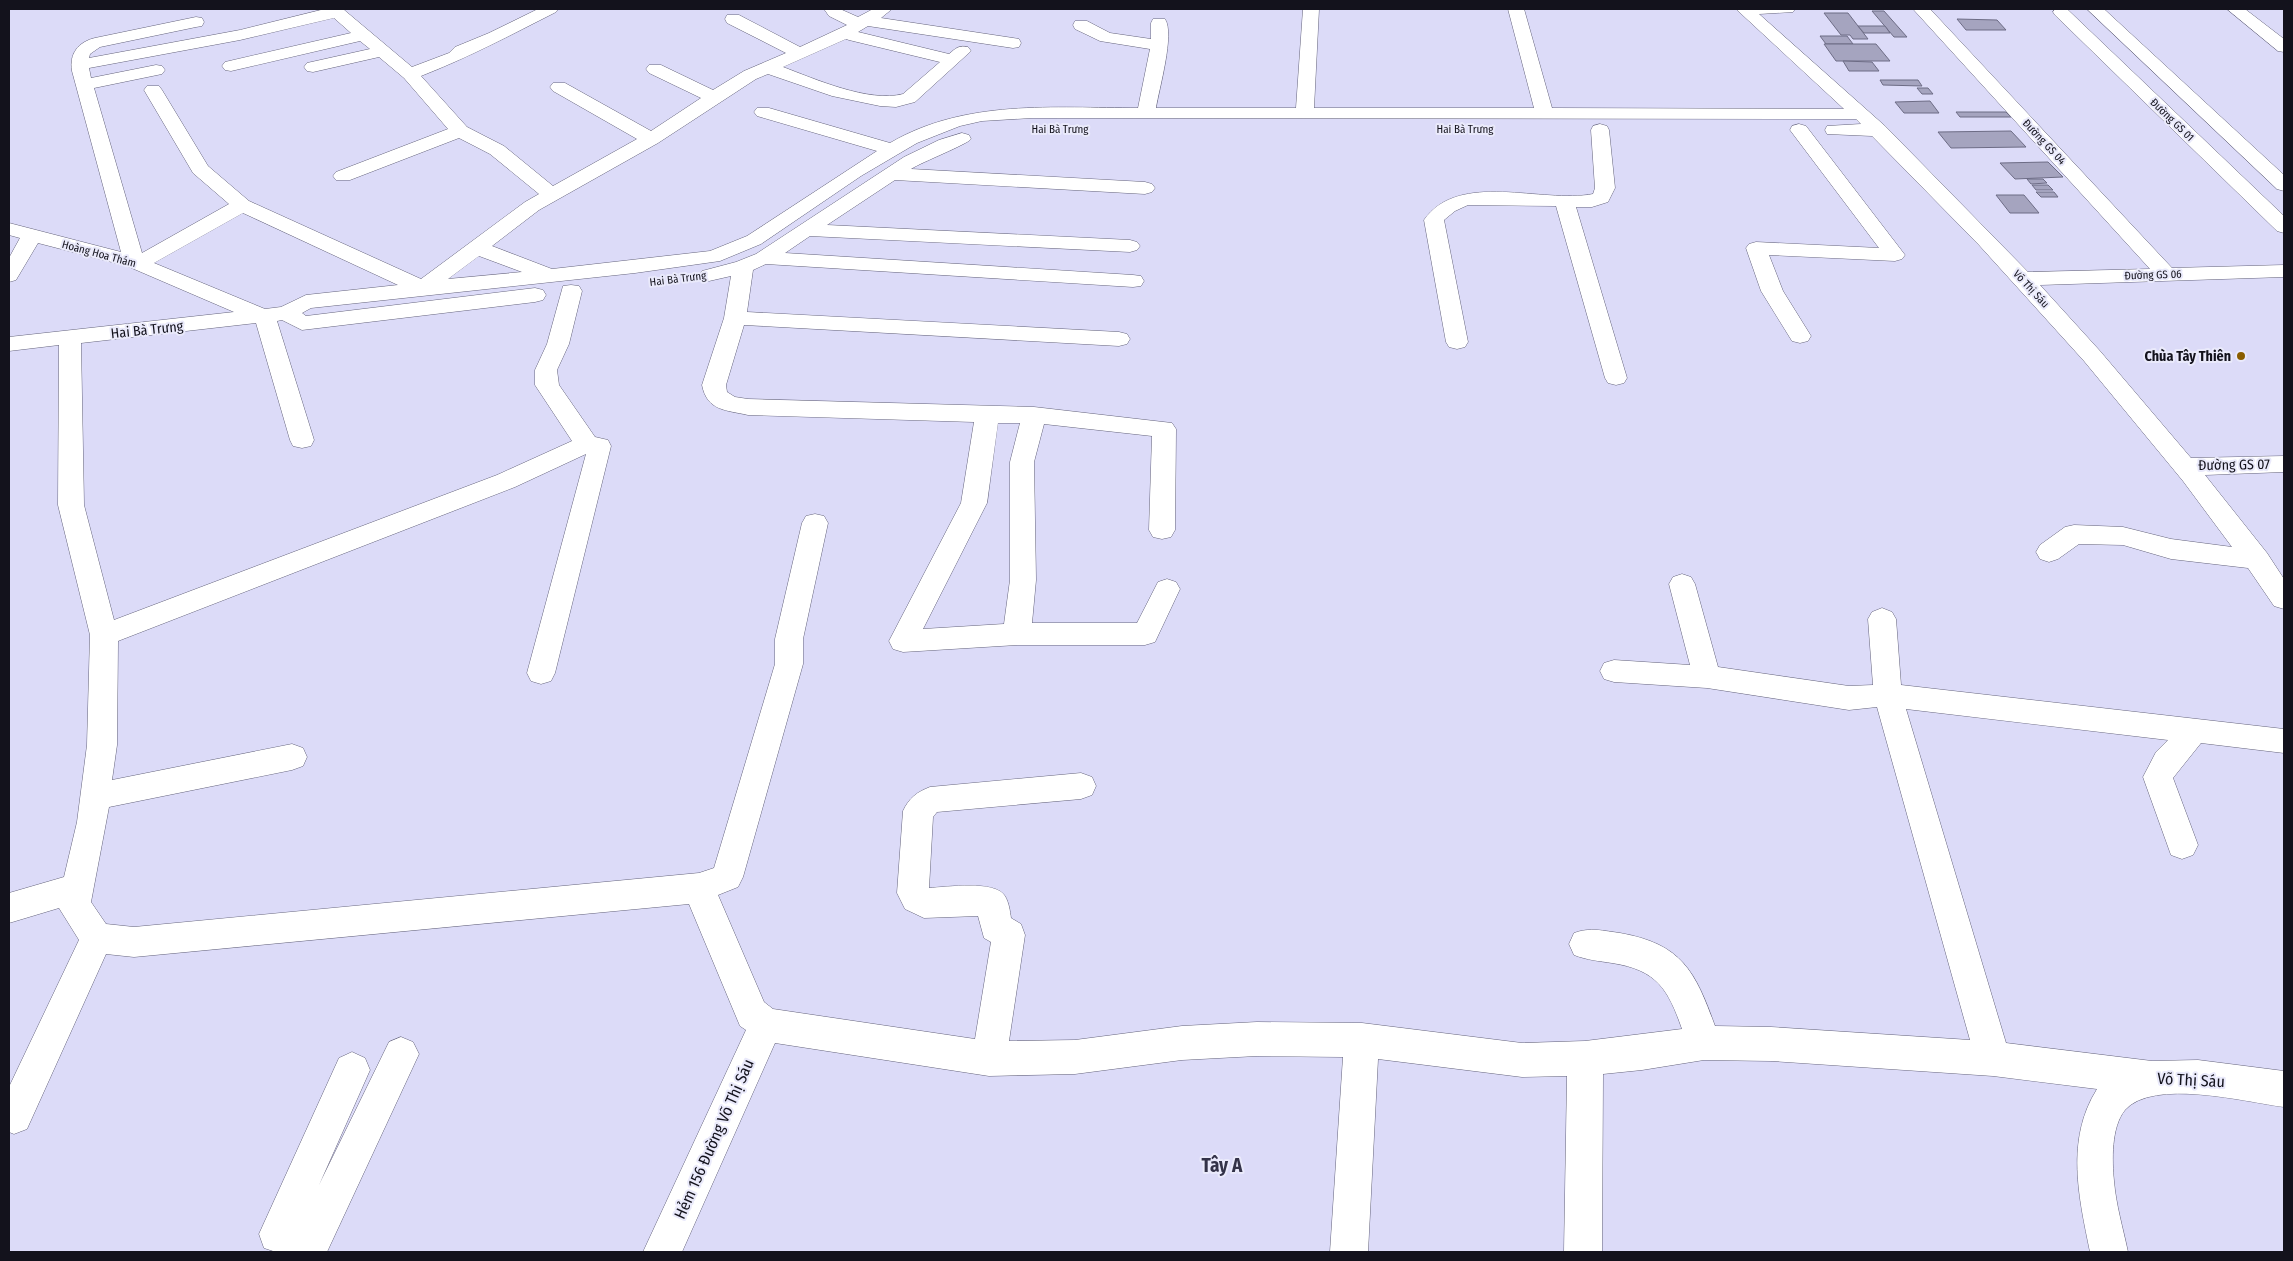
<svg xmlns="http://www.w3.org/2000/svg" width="2293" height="1261" viewBox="0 0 2293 1261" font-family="'Fira Sans Condensed',sans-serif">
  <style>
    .building { fill: #a5a4bf; stroke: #6d6c85 }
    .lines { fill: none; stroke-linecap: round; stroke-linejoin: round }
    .minor-casing { stroke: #65647c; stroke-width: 1 }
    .minor { fill: #fff; fill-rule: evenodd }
    .poi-dot { fill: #8a5d00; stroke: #eaeafb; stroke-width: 2 }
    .labels { text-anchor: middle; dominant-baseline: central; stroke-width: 4; stroke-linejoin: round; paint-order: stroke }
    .far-street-label { font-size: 11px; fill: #13121c; stroke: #eaeafb }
    .street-label { font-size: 14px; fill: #13121c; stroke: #eaeafb }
    .poi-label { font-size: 14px; font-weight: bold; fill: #13121c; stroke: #eaeafb; text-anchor: end }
    .near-street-label { font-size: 16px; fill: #13121c; stroke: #eaeafb }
    .near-quarter-label { font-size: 19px; font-weight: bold; fill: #333248; stroke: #eaeafb }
  </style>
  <rect width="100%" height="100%" fill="#dcdbf8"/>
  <g class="building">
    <polygon points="1872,11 1884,11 1907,37 1894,37"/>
    <polygon points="1824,13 1848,13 1868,39 1853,39 1850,35 1841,35"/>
    <polygon points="1957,19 1997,20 2006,30 1966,30"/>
    <polygon points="1858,26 1885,26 1890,33 1864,33"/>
    <polygon points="1820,36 1847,36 1853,44 1826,44"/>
    <polygon points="1824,44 1876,44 1890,61 1836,61"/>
    <polygon points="1843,61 1872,62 1879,71 1849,71"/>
    <polygon points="1880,80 1918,80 1922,86 1883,85"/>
    <polygon points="1917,88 1928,88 1933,94 1922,94"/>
    <polygon points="1930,101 1939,113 1904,113 1895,102"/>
    <polygon points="1956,112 2006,112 2011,117 1960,117"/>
    <polygon points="2011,131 2026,147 1951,148 1938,132"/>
    <polygon points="2048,162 2063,177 2015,179 2000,163"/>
    <polygon points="2027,179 2043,179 2047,183 2031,184"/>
    <polygon points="2032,185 2048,185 2053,190 2036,190"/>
    <polygon points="2036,192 2054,192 2058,197 2041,197"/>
    <polygon points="1996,195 2024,195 2039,213 2010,213"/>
  </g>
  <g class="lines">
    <defs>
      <g id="minor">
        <path d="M325,9H343L412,67L449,53L455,47L489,33L538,9H558L556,12C511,35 467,58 421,76L467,127L504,146L553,186L637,139L553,91L550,87L553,83H565L651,131L701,98L649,73L646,69L649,65H661L713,90L744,71L786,53L727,23L725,19L727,15H739L800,47L847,25L829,16L824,9H840L858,17L873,9H892L881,18L1013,38L1019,39L1021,43L1019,47L1013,48L868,26L858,32L949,54C956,48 959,45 968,47L971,51L915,102L896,107L880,106L832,96L768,74L756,79L658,143L539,210L492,246L552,269L710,251L747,236L877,151L757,116L754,112L757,108H769L890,143C965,99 1054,108 1138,108L1150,49L1100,41L1075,29L1073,25L1075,21H1087L1110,33L1151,39V23L1153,19H1165C1175,34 1159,89 1156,108H1296L1303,9H1319L1314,108H1534L1508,9H1524L1552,108L1844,109L1736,9H1795L1793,12L1759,14L1885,126L2028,272L2150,269L1913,9H1930L2172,268L2284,265V277L2040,285L2100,351L2191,458L2284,456V472L2205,475L2267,553L2284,579V609L2274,606L2248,568L2171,559L2123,545L2079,544L2058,559L2049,562L2040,559L2036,552L2040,545L2065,527L2074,525L2123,527L2171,539L2232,547L2183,481L2084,361L1979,245L1872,136L1827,134L1825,130L1827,126L1861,124L1856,119L1032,118L982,121L960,126L917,143L861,176L761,244L720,261L635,273L311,308L302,313L306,316L535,288L543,290L546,295L543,300L535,302L302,330L282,320L277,321L314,440L311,446L302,448L293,446L290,440L256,323L81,343L84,505L114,620L497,475L572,441L535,385V370L547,344L563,286L571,285L579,286L582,291L569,344L557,370L559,385L595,437L608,440L611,446L555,673L551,681L541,684L531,681L527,673L586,454L515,487L118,641L117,745L112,780L292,744L303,748L307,757L303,766L292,770L109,807L91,902L106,924L134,927L699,873L714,868L775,664V639L802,523L806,516L815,514L824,516L828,523L803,639V664L743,877L738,887L718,895L764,1002L773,1009L975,1039L991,942L984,938L978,916L924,918L905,909L897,893L903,811C909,798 917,792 930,787L1081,773L1092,777L1096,786L1092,795L1081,799L937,812L933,817L929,888C947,887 995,880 1005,896C1009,903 1010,911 1011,918L1021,924L1025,935L1009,1041L1075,1040L1182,1026L1257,1022L1362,1023L1522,1043L1585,1041L1682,1029C1668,989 1657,970 1612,963C1599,961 1587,960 1574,955L1569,944L1574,933C1590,927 1604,931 1620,933C1682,944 1695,971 1715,1026L1771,1027L1970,1040L1877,707L1849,710L1707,688L1614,682L1604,679L1600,671L1604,663L1614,660L1690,665L1669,584L1673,577L1682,574L1691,577L1695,584L1718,667L1849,686L1873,685L1868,619L1872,612L1882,608L1892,612L1896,619L1901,685L2284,729V753L2201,743L2173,778L2198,845L2193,855L2182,859L2171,855L2143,777L2156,752L2168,740L1906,709L2006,1043L2152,1061L2198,1060L2284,1071V1107C2246,1102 2153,1078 2125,1110C2111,1127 2112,1161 2114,1181C2116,1205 2123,1228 2128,1252H2090C2079,1198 2065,1140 2097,1089L1993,1076L1771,1061L1704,1060L1642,1070L1603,1074L1602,1252H1564L1567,1076L1522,1077L1378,1059L1368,1252H1330L1343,1057L1257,1056L1182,1060L1075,1074L989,1076L775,1043L682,1252H643L746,1030L740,1026L689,904L134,957L106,954L27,1129L14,1134L9,1132V1087L79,940L59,908L9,923V893L64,877L77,822L87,745L90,635L58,505L59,345L9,351V337L234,312L127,266L38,243L16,280L9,282V258L20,238L9,235V223L121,252L72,71C69,54 78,42 95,38L196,17L202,18L204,22L202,26L196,27L100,47L90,54L89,58L240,30ZM334,18L351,33L225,62L222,66L225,70L231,71L360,41L370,49L307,63L304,67L307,71L313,72L379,57L404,78L448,129L336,172L333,176L336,180H350L459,138L490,154L539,194L525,202L421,279L249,201L208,166L162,90L159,86H147L144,90L193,173L229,204L142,253L94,88L162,74L165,70L162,66L156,65L91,78L89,68L240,40ZM846,39L849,40L940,62L903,94C869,103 815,79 783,67ZM243,213L398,285L306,295L281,307L265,309L154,263ZM479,256L522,272L448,279Z"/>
        <polygon points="2055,9 2067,9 2284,216 2284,233 2277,231 2055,15 2053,12"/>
        <polygon points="2087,9 2104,9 2284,175 2284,191 2277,189"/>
        <polygon points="2227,9 2245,9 2284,39 2284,52 2278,51"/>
        <path d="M1600,124L1607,126L1609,130L1615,188L1608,202L1592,207H1576L1627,378L1624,383L1616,385L1608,383L1605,378L1556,206L1468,205L1455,211L1444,220L1468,342L1465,347L1457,349L1449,347L1446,342L1424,220C1459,170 1542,204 1593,194L1595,188L1591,130L1593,126Z"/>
        <polygon points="1799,124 1806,126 1905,255 1902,259 1895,261 1769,255 1783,291 1811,336 1808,341 1800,343 1792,341 1761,291 1746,248 1749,244 1756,242 1879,248 1790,130 1792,126"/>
        <path d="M962,133L969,135L971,139C968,144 922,162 911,169L1145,182L1152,184L1155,188L1152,192L1145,194L895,180L827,225L1130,240L1137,242L1140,246L1137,250L1130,252L810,236L785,253L1133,275L1141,276L1144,281L1141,286L1133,287L766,264L753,270L747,312L1119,332L1127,334L1130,339L1127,344L1119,346L744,325L726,385L727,392L735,397L748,399L1034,407L1172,423L1176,429L1175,530L1171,537L1162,539L1153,537L1149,530L1152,436L1044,424L1034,462L1036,580L1032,623H1137L1158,582L1167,579L1176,582L1180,589L1155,642L1145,645H1017L903,652L893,649L889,641L961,503L974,422L748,415C726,410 707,411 702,385L724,318L731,276L709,281L702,279L698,275L702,271L736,262L756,254L904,157L939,140ZM998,423H1020L1010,462V580L1004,624L923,629L987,503Z"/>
        <polygon points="401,1037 413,1042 419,1054 327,1252 276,1252 264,1248 259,1234 339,1058 352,1052 365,1058 370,1070 319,1185 389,1042"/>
      </g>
    </defs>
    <use href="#minor" class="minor-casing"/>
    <use href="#minor" class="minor"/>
  </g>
  <circle class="poi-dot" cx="2241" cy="356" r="5"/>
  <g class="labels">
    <g class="far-street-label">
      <text transform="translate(2172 120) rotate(44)">Đường GS 01</text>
      <text x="1060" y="129">Hai Bà Trưng</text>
      <text x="1465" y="129">Hai Bà Trưng</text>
      <text transform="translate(2044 142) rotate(47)">Đường GS 04</text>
      <text transform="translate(99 254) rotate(15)">Hoàng Hoa Thám</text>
      <text transform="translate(2153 275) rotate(-2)">Đường GS 06</text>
      <text transform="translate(678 279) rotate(-7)">Hai Bà Trưng</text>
      <text transform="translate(2031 289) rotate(47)">Võ Thị Sáu</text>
    </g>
    <g class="street-label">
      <text transform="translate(147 330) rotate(-6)">Hai Bà Trưng</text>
      <text transform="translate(2234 465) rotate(-1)">Đường GS 07</text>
    </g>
    <g class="poi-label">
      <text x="2231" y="356">Chùa Tây Thiên</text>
    </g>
    <g class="near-street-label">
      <text transform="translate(2191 1080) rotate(3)">Võ Thị Sáu</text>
      <text transform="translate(714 1139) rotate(-66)">Hẻm 156 Đường Võ Thị Sáu</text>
    </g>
    <g class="near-quarter-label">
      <text x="1222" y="1165">Tây A</text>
    </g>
  </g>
  <rect width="2293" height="1261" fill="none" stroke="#13121c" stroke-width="20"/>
</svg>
